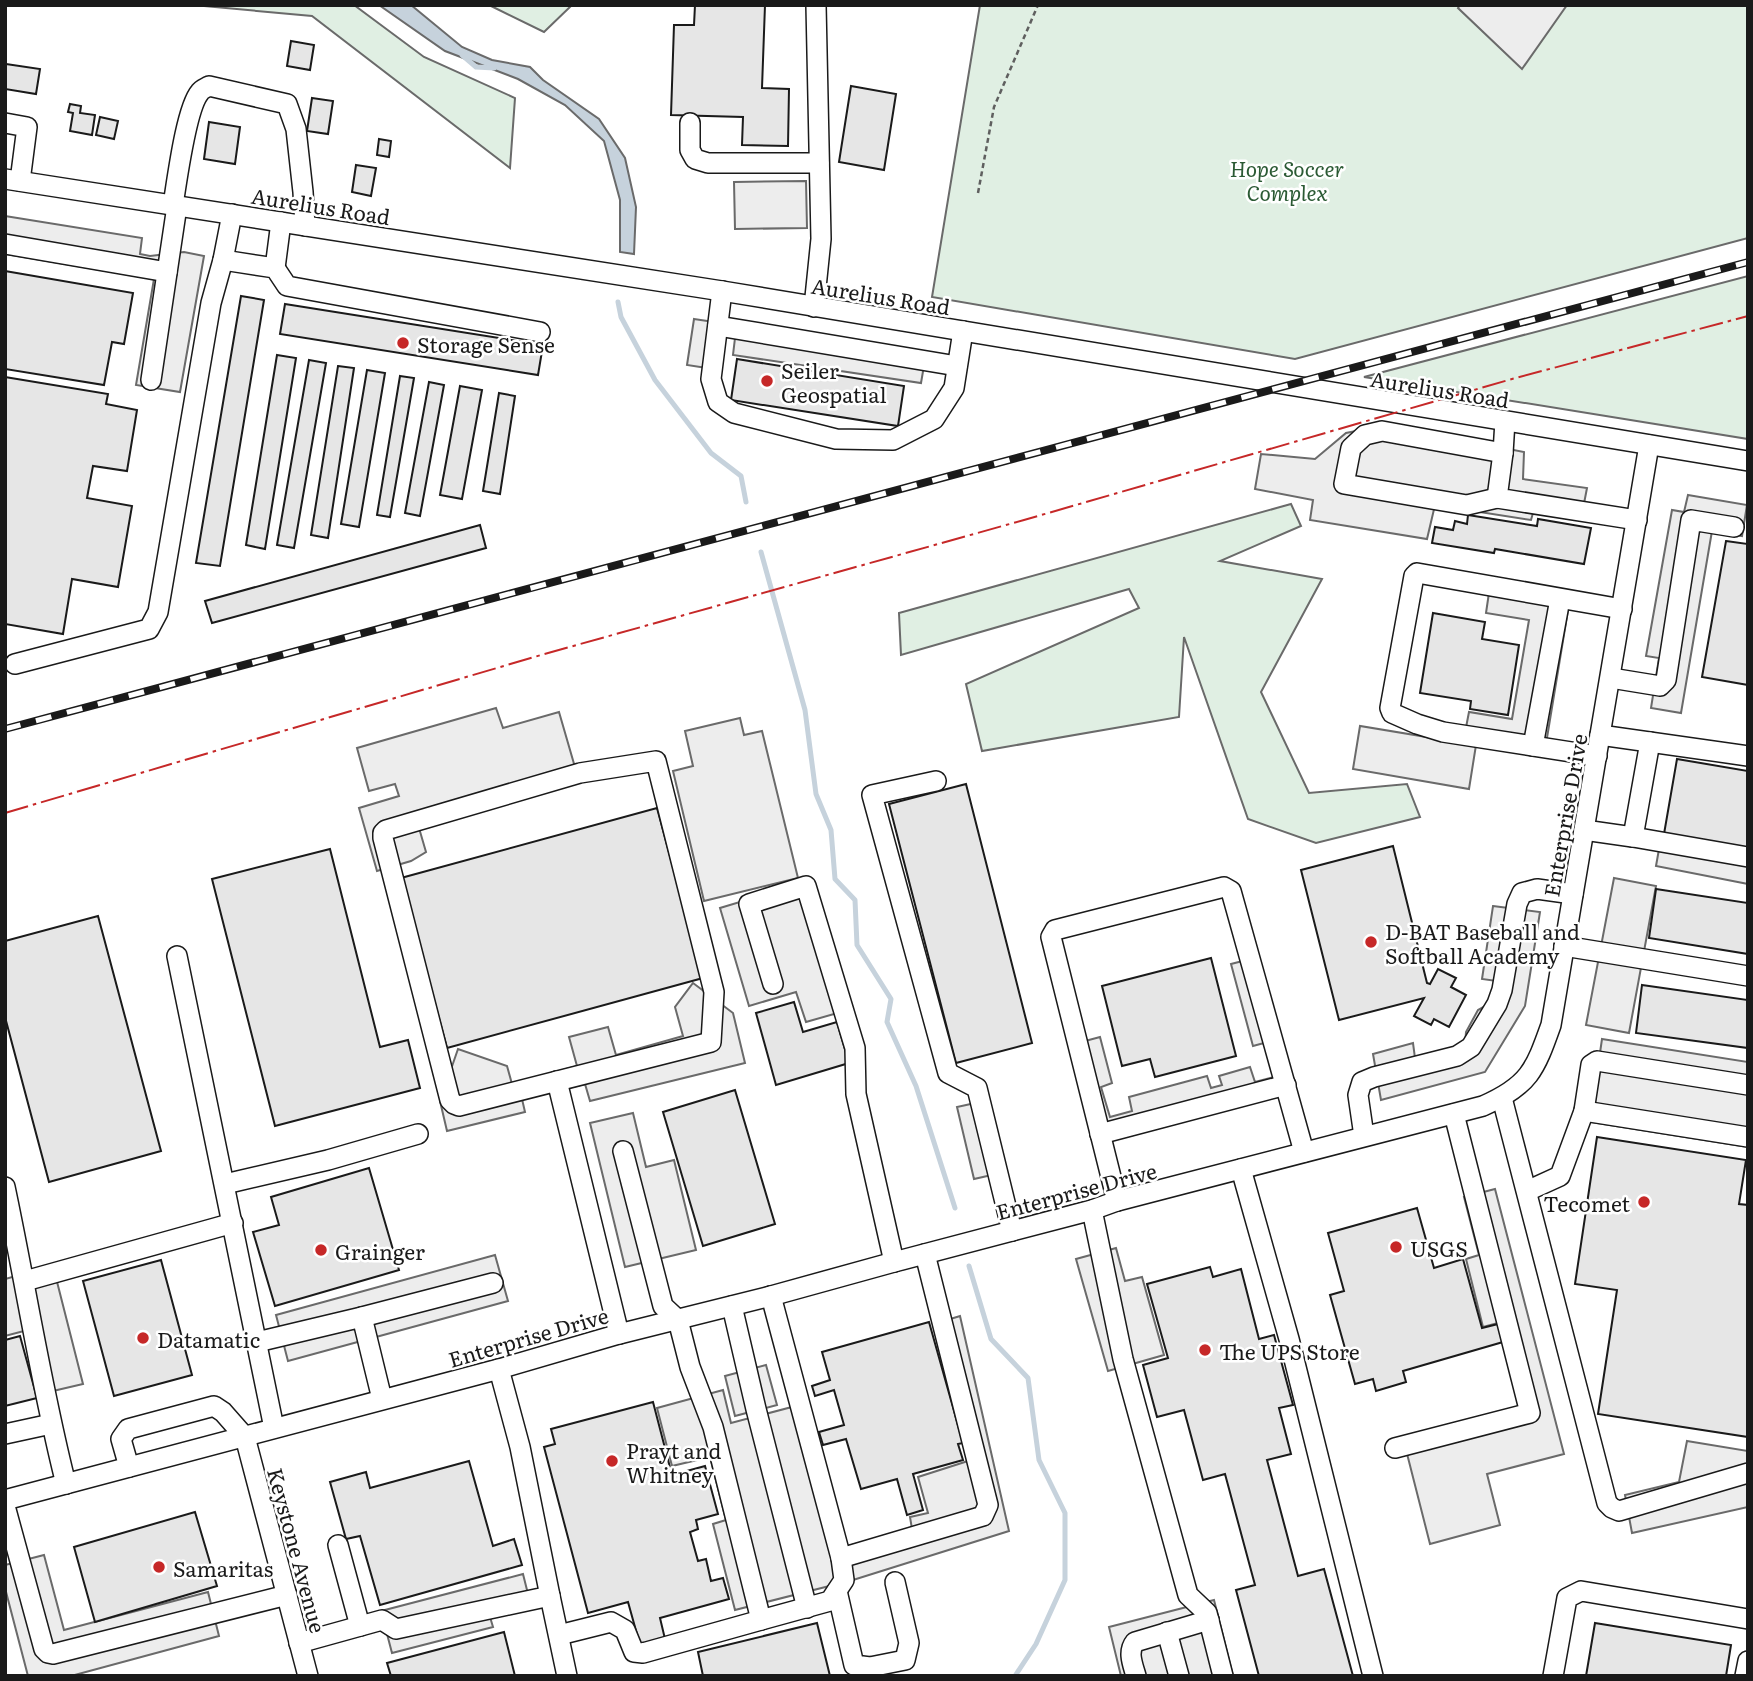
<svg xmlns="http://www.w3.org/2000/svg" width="1753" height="1681" viewBox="0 0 1753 1681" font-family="Literata,serif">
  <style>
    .green { fill: #e0efe3; stroke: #6a6a6a; stroke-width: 2 }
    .parking { fill: #ededed; stroke: #6a6a6a; stroke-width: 2 }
    .water { fill: #c6d2dc; stroke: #6a6a6a; stroke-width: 2 }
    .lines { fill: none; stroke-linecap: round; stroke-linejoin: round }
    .stream { stroke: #c6d2dc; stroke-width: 5 }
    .building { fill: #e6e6e6; stroke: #1a1a1a; stroke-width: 2 }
    .minor-casing { stroke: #1a1a1a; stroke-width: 22 }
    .path { stroke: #5f5f5f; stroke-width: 2.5; stroke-dasharray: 5 3.5; stroke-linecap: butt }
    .minor { stroke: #fff; stroke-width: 19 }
    .rail-casing { stroke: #1a1a1a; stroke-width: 8 }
    .rail { stroke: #fff; stroke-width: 5; stroke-dasharray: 16; stroke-linecap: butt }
    .power { stroke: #c62828; stroke-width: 2; stroke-dasharray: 24 5 3.5 5; stroke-linecap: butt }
    .poi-dot { fill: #c62828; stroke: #fff; stroke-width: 2.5 }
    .labels { text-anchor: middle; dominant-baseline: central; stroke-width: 5; stroke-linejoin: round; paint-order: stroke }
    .park-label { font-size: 21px; font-style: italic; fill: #2b5a34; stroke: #fff }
    .street-label { font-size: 21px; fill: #1a1a1a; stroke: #fff }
    .poi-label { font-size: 21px; fill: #1a1a1a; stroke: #fff; text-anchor: start }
  </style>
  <rect width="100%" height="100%" fill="#fff"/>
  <g class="green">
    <polygon points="193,5 354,5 424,57 515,98 510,168 312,16"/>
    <polygon points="489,5 572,5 544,32"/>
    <polygon points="980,5 1748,5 1748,238 1295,359 932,297"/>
    <polygon points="1748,276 1748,439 1364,377"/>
    <polygon points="1291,504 1301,526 1220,561 1322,579 1261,692 1309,793 1407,784 1420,817 1316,843 1248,819 1184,637 1179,717 982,751 966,684 1139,608 1129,589 901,655 899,613"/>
  </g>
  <g class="parking">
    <polygon points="1460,5 1567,5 1522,69 1458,8"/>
    <polygon points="806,181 807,228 735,229 734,182"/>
    <polygon points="5,216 142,238 140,254 150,256 184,252 204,256 180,392 136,385 154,279 5,254"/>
    <polygon points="694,319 926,354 921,383 733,355 735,338 725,336 720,370 687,365"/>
    <polygon points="1387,425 1524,452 1523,479 1587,488 1581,519 1533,513 1531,520 1435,505 1427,539 1310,520 1313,500 1255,489 1261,454 1315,459 1346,433"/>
    <polygon points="1688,495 1747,505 1742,536 1712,531 1681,713 1651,708 1659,658 1646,656 1672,510 1684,512"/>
    <polygon points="1491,579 1571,592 1544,756 1476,745 1469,789 1353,769 1360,726 1463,743 1469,712 1512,719 1529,620 1486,613"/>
    <polygon points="496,708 503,728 559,712 579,781 419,828 426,852 411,861 377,871 359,808 399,796 395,784 369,791 357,748"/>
    <polygon points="740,718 744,735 762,731 798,878 704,901 673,771 693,766 685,731"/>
    <polygon points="1661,838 1748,852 1748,884 1656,866"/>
    <polygon points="1614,878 1656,886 1629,1033 1586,1025"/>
    <polygon points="810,881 848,1010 806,1022 796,992 749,1006 720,908"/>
    <polygon points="1493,906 1540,912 1525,1006 1485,1072 1381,1100 1373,1054 1413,1043 1415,1058 1465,1045 1466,1032 1478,1010 1489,1004 1497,981 1482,979"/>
    <polygon points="1258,957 1293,1086 1100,1139 1074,1044 1100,1037 1112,1083 1101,1087 1110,1117 1132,1111 1129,1097 1207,1076 1211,1088 1222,1085 1219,1076 1250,1067 1255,1082 1274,1077 1264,1043 1253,1046 1231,964"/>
    <polygon points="693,983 733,1013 745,1063 590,1101 585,1084 522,1099 525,1112 447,1131 440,1101 458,1049 507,1066 512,1084 577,1066 569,1037 608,1027 616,1055 683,1036 675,1007"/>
    <polygon points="1602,1039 1748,1062 1748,1147 1590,1122"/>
    <polygon points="989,1100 1005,1172 974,1179 957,1107"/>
    <polygon points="633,1113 646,1167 674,1160 696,1250 625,1267 590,1123"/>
    <polygon points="1495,1189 1564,1454 1487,1474 1500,1525 1430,1544 1403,1438 1520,1406 1498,1323 1483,1327 1466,1259 1479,1255 1464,1197"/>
    <polygon points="1116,1248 1125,1281 1142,1277 1164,1355 1108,1371 1076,1259"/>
    <polygon points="495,1255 508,1301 288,1361 276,1315"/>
    <polygon points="53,1266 83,1384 40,1394 24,1331 5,1336 5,1279"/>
    <polygon points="960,1316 1009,1531 853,1580 735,1610 713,1524 726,1520 710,1457 672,1466 657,1408 723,1390 731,1423 807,1403 844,1547 912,1529 910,1517 928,1513 918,1477 971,1460 934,1324"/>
    <polygon points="766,1365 777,1405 735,1416 725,1376"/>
    <polygon points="1687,1441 1748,1451 1748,1507 1632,1533 1625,1495 1679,1482"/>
    <polygon points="44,1555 64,1630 208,1592 219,1636 71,1676 28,1676 5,1588 5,1565"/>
    <polygon points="523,1574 531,1606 490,1617 493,1627 392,1653 381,1611"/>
    <polygon points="1214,1600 1233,1676 1121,1676 1109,1627"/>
  </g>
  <polygon class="water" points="379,5 411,5 462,47 492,60 530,67 543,80 599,119 625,158 636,207 634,254 620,252 620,200 604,141 565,105 518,79 445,51"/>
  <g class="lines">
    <g class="stream">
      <polyline points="462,55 476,67 494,68"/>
      <polyline points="618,302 621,317 655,380 711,453 741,476 746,502"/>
      <polyline points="761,552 805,710 816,794 831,830 835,879 855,900 857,945 891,999 887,1022 916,1086 955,1208"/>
      <polyline points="969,1266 991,1339 1028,1378 1039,1460 1065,1513 1065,1580 1036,1644 1015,1676"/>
    </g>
  </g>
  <g class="building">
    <polygon points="695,5 765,5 762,88 789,89 788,146 742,145 743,117 671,115 674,25 694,25"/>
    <polygon points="291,41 314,45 310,70 287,66"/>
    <polygon points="6,64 40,69 36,94 5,89"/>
    <polygon points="851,86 896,94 884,170 839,162"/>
    <polygon points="312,98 333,101 328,134 307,131"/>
    <polygon points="70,104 81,106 80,113 95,115 92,135 70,131 73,113 68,112"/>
    <polygon points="100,117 118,121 114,139 96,135"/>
    <polygon points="209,122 240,127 235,164 204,159"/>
    <polygon points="379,139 391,141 389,157 377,155"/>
    <polygon points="356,165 376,168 371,196 352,192"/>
    <polygon points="5,271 133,293 124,344 112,342 104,385 5,369"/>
    <polygon points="241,296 264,300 220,566 196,563"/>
    <polygon points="285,304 543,345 538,375 280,334"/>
    <polygon points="277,355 296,358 265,549 246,545"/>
    <polygon points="737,359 904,386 898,426 731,400"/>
    <polygon points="309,360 326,363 294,548 277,545"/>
    <polygon points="338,366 354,368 328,538 311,535"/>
    <polygon points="367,370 385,373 359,527 341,524"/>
    <polygon points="400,376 414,378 390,517 377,515"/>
    <polygon points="5,377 108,394 106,404 137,410 127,471 93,466 87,498 132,506 118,587 72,579 63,634 5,624"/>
    <polygon points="429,382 444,385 420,516 405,513"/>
    <polygon points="460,386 482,390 462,499 440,495"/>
    <polygon points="499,393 515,396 500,494 483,491"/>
    <polygon points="1468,515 1537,526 1538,519 1591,528 1584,564 1495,549 1494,553 1432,543 1435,527 1453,530 1455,521 1467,524"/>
    <polygon points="480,525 486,548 212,623 205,601"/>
    <polygon points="1726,541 1748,544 1748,685 1702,677"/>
    <polygon points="1433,613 1485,622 1482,639 1519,645 1508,715 1470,709 1471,701 1420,693"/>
    <polygon points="1677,759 1748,771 1748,848 1664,834"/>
    <polygon points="966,784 1032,1043 956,1063 889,804"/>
    <polygon points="657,808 703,978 447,1048 401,878"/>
    <polygon points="1393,846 1427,983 1430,984 1438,969 1456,978 1451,987 1466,995 1449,1027 1434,1019 1431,1025 1414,1016 1424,998 1339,1020 1301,870"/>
    <polygon points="330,849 380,1047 408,1040 420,1088 275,1126 212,879"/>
    <polygon points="1656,889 1748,903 1748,954 1649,938"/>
    <polygon points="98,916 161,1151 49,1182 5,1017 5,941"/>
    <polygon points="1211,958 1236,1056 1155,1077 1150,1059 1122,1066 1102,986"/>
    <polygon points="1642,985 1748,1000 1748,1048 1636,1033"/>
    <polygon points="794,1002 803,1032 837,1022 849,1063 776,1085 756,1013"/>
    <polygon points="735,1090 775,1224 703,1246 663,1112"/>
    <polygon points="1597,1137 1746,1160 1739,1204 1748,1205 1748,1437 1598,1414 1617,1290 1575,1284"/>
    <polygon points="369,1168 399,1270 275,1306 253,1232 279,1225 271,1197"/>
    <polygon points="1417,1208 1434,1268 1463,1259 1482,1328 1498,1324 1503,1342 1403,1371 1406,1382 1376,1391 1373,1379 1355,1384 1330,1295 1344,1291 1328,1233"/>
    <polygon points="161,1260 192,1375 114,1396 83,1281"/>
    <polygon points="1210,1267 1213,1277 1241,1269 1259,1339 1274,1335 1293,1405 1279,1408 1291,1454 1267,1460 1298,1576 1324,1569 1353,1676 1259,1676 1236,1590 1255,1585 1225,1474 1203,1480 1184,1410 1157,1417 1143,1365 1168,1358 1147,1284"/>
    <polygon points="929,1322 963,1443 958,1444 963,1460 913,1474 923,1510 907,1515 897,1479 861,1489 846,1439 823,1445 819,1432 844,1425 834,1390 815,1396 812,1386 830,1380 822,1352"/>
    <polygon points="20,1336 37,1398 5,1406 5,1340"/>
    <polygon points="653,1402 672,1475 705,1466 718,1514 696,1520 698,1529 690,1532 698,1561 706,1559 711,1581 723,1578 729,1599 660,1618 665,1639 640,1645 628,1602 588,1613 544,1447 555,1444 551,1429"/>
    <polygon points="469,1461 493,1546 514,1539 522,1565 380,1605 360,1536 346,1539 330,1482 366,1472 370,1488"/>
    <polygon points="195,1512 217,1586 95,1622 74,1547"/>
    <polygon points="817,1623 830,1676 703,1676 698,1652"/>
    <polygon points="1595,1623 1731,1645 1726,1676 1586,1676"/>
    <polygon points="504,1632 515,1676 391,1676 387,1663"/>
  </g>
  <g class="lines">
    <defs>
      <g id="minor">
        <polyline points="5,123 27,127 20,181"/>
        <polyline points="690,123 690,150 695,159 708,163 819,163"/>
        <polyline points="5,179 722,291 1748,461"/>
        <path d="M173,205C177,181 186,108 200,92C202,89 206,88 209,86L287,104L296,129L303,192L305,226"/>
        <polyline points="5,244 167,272"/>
        <polyline points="223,260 275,268 287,286 540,332"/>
        <polyline points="275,268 281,222"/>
        <polyline points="722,291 711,379 718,402 734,413 836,439 893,440 934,419 954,388 963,331"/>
        <polyline points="814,307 821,239 816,5"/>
        <polyline points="718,326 957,366"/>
        <polyline points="151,380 177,206"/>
        <polyline points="1505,421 1503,453 1497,498 1637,520"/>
        <polyline points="1497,498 1467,505 1344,484 1351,448 1365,435 1382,431 1503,453"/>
        <polyline points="15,664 149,629 158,612 211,303 223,260 232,214"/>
        <polyline points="1611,678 1660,686 1666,680 1691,520 1734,527"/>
        <polyline points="1600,735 1748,756"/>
        <polyline points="1533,746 1560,599"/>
        <polyline points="1597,756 1443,732 1417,724 1392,713 1390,708 1414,576 1417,573 1622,609"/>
        <polygon points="656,761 714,992 711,1042 459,1106 454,1104 450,1100 383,838 383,833 386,830 580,773"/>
        <polyline points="936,781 872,795 948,1073 977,1088 1012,1231"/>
        <polyline points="1584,830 1633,837 1748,857"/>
        <polyline points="1633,837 1650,742"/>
        <polyline points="1564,946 1748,976"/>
        <polyline points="177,956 274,1428"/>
        <polyline points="773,984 749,904 806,886 855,1048 856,1094 894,1262"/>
        <polyline points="557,1081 619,1334"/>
        <polyline points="1502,1098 1607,1503 1612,1508 1619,1511 1748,1473"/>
        <polyline points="1584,1111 1748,1137"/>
        <polyline points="1100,1134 1286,1085"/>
        <polyline points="1364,1136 1358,1095 1362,1082 1374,1077 1457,1056 1471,1047 1497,1004 1502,990 1517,904 1522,893 1537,889 1573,894"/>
        <polyline points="1241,1169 1289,1339 1373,1676"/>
        <polyline points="225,1184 328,1160 418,1134"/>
        <path d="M5,1187C26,1286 41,1386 66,1484"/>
        <polyline points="1527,1191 1560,1176 1584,1111 1591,1065 1597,1061 1748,1085"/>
        <polyline points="1117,1201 1051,937 1055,930 1224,887 1231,891 1304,1152"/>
        <polyline points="1092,1210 1123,1359 1188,1595 1207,1613 1223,1676"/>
        <polyline points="25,1281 233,1223"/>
        <polyline points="732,1306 756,1409 807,1608"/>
        <polyline points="362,1317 493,1283"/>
        <polyline points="257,1342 362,1317 382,1399"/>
        <polyline points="5,1434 51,1424"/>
        <polyline points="1395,1448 1530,1413 1454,1114"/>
        <polyline points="129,1467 121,1439 128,1429 214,1406 223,1412 245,1437 308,1676"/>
        <path d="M5,1500L499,1369L619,1334L771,1296L894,1262L1092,1210L1117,1201L1483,1106C1529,1086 1535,1070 1551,1025L1649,445"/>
        <polyline points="5,1506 44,1649 48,1653 53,1654 287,1595"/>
        <polyline points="338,1545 360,1626"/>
        <polyline points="841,1558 983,1516 988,1505 925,1254"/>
        <polyline points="837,1591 854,1665 870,1667 905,1660 909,1643 895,1582"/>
        <polyline points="550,1596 567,1676"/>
        <polyline points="761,1620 830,1601 844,1580 841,1558 771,1296"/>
        <polyline points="1167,1632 1179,1676"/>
        <polyline points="559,1635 611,1622 625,1630 634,1652 643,1653 761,1620 713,1427 690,1367 678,1320 663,1306 623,1151"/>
        <polyline points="299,1643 382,1620 396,1629 550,1596 520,1447 499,1369"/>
        <path d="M1136,1676C1133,1665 1127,1652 1135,1642L1209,1620"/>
        <polyline points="1553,1676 1567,1598 1581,1591 1748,1619"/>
        <polyline points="1745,1676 1748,1661"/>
      </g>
    </defs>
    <use href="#minor" class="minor-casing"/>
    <polyline class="path" points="978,193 994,107 1038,5"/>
    <use href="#minor" class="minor"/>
    <defs>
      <polyline id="rail" points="5,729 1748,262"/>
    </defs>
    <use href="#rail" class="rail-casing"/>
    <use href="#rail" class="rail"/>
    <polyline class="power" points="5,813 541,655 1024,520 1512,379 1748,316"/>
  </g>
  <g class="poi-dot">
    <circle cx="403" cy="343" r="7"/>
    <circle cx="767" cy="381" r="7"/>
    <circle cx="1371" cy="942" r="7"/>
    <circle cx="1644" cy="1202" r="7"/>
    <circle cx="1396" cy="1247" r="7"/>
    <circle cx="321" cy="1250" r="7"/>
    <circle cx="143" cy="1338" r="7"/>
    <circle cx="1205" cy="1350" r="7"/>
    <circle cx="612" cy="1461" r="7"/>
    <circle cx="159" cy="1567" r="7"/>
  </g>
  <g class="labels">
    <g class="park-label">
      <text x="1287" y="167">Hope Soccer<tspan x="1287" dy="24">Complex</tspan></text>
    </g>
    <g class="street-label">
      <text transform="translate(321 205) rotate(9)">Aurelius Road</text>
      <text transform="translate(881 295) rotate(9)">Aurelius Road</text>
      <text transform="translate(1440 388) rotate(9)">Aurelius Road</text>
      <text transform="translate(1564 815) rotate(-80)">Enterprise Drive</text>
      <text transform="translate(1076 1190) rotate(-15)">Enterprise Drive</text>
      <text transform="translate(528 1336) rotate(-16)">Enterprise Drive</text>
      <text transform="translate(298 1550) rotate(75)">Keystone Avenue</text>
    </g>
    <g class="poi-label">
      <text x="417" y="343">Storage Sense</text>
      <text x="781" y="369">Seiler<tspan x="781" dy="24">Geospatial</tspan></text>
      <text x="1385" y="930">D-BAT Baseball and<tspan x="1385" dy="24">Softball Academy</tspan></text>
      <text x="1630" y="1202" text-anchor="end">Tecomet</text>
      <text x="1410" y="1247">USGS</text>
      <text x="335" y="1250">Grainger</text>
      <text x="157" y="1338">Datamatic</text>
      <text x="1219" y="1350">The UPS Store</text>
      <text x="626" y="1449">Prayt and<tspan x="626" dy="24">Whitney</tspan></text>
      <text x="173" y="1567">Samaritas</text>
    </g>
  </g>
  <rect width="1753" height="1681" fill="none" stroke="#1a1a1a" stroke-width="14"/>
</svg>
